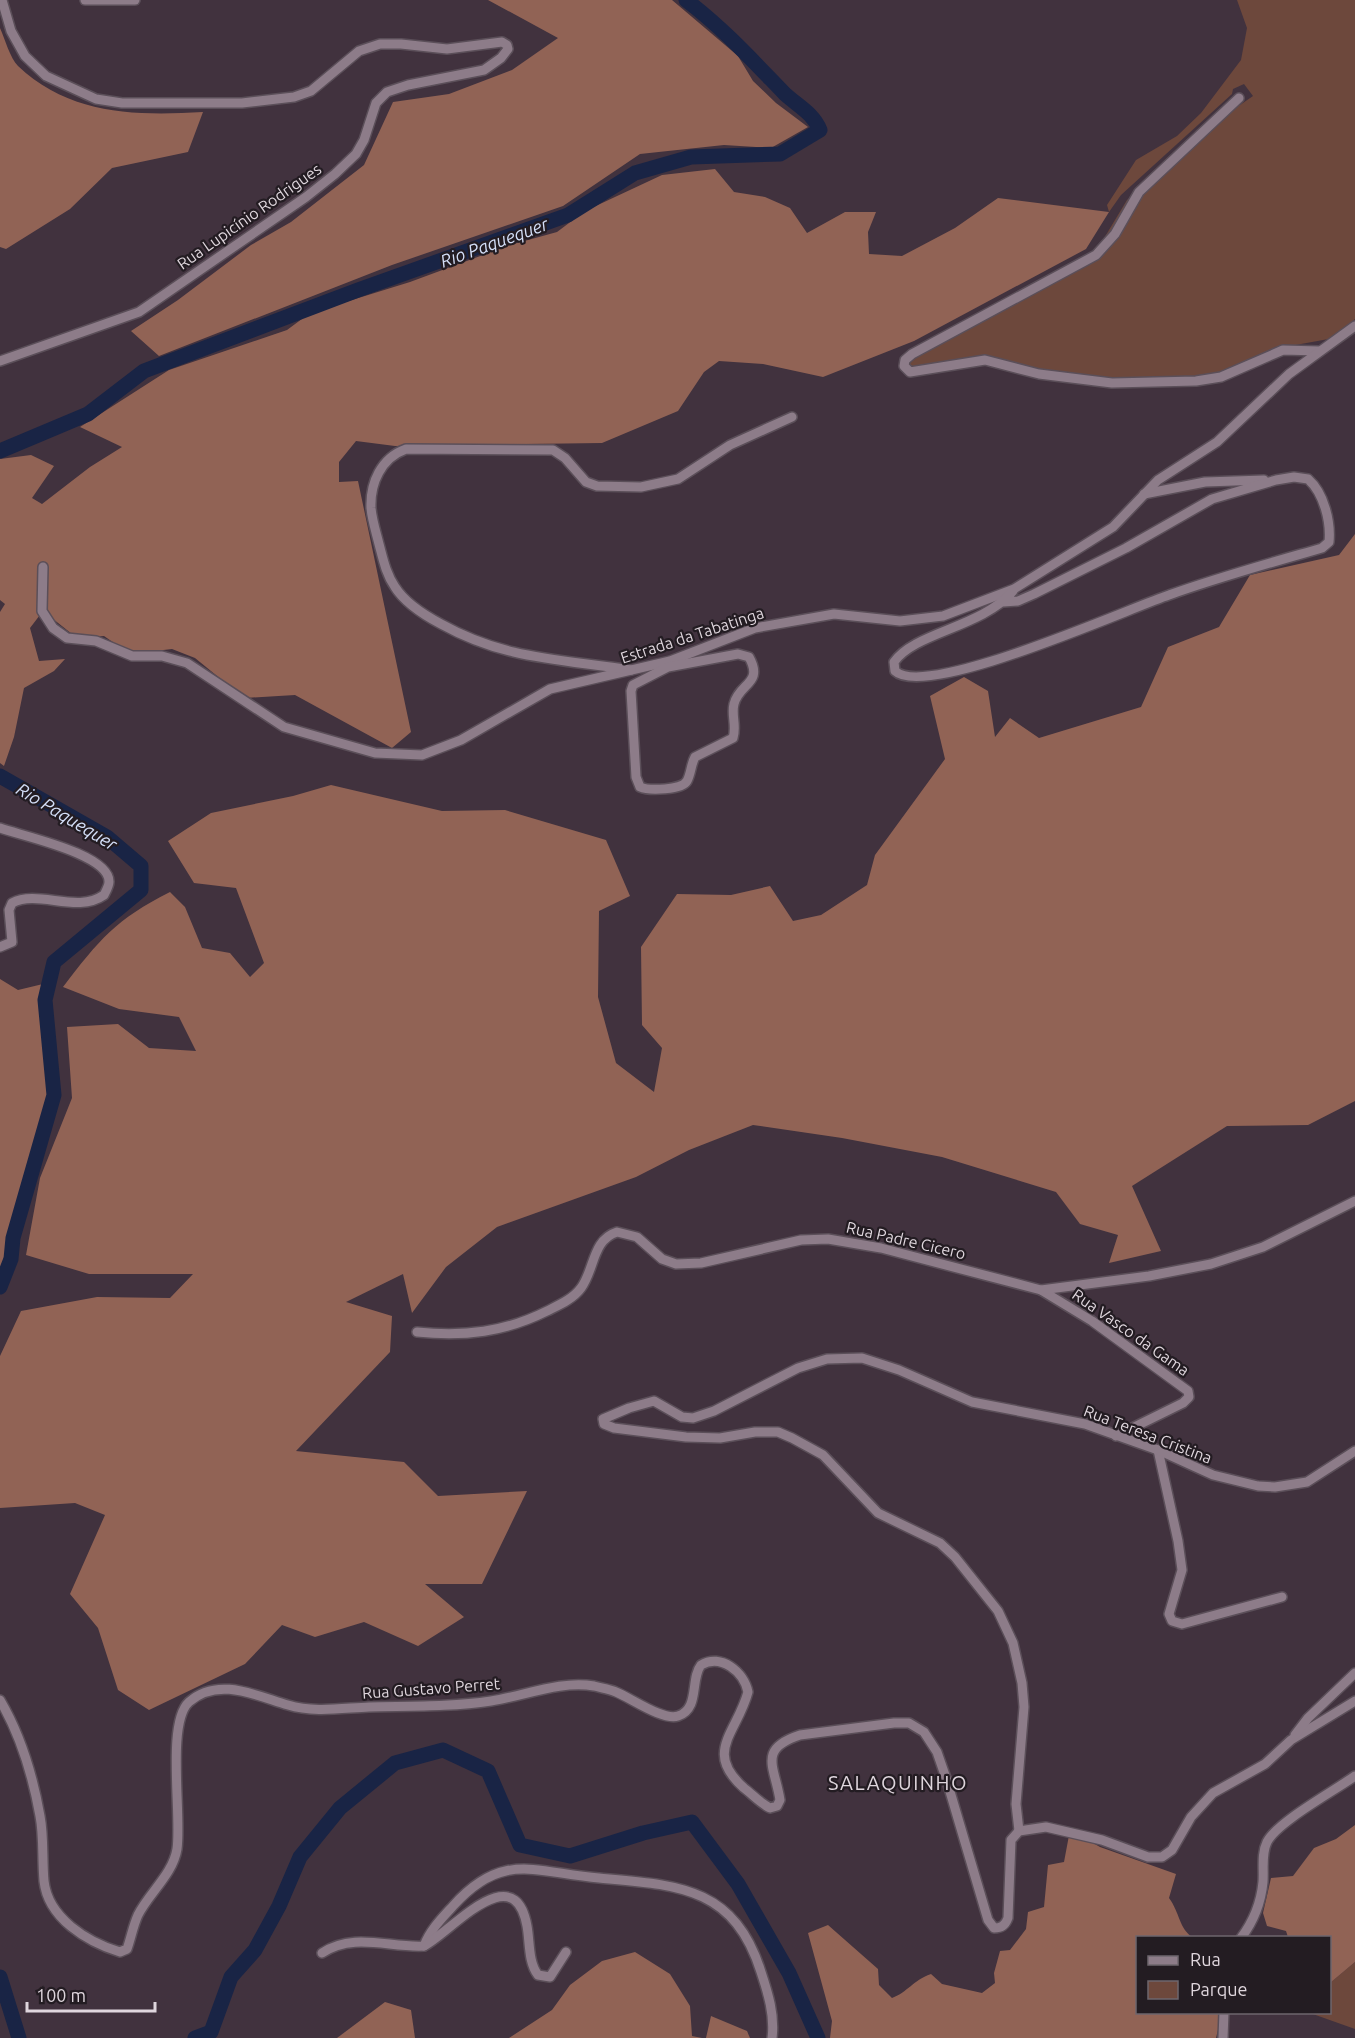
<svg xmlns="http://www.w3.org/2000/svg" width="1355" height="2038" viewBox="0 0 1355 2038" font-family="Ubuntu,sans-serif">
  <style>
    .green { fill: #6d483c }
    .forest { fill: #916355 }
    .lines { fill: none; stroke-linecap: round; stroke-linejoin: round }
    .river { stroke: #192445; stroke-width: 15 }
    .minor-casing { stroke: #5b4f59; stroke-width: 12 }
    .minor { stroke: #8d7c89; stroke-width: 9 }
    .labels { text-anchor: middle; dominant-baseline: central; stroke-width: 4.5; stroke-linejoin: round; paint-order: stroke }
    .street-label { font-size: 16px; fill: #dfd6dd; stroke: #231c22 }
    .water-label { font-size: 18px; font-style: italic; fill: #d3def7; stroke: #231c22 }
    .quarter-label { font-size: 20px; letter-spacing: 1.5px; fill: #dfd6dd; stroke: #231c22 }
  </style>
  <rect width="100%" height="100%" fill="#41323e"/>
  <g class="green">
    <polygon points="1237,0 1355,0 1355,319 1334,338 1279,348 1207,378 1116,381 1015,370 980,359 904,372 904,360 1091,260 1127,200 1236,101 1240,105 1253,96 1244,84 1233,89 1232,94 1121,195 1109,212 1107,205 1136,160 1177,136 1201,113 1241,60 1247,28"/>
    <polygon points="1355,1962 1355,2029 1310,2013 1330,2012 1330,1983"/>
  </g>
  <g class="forest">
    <polygon points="488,0 672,0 738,56 753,81 776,103 808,127 771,148 724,145 640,154 563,206 392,265 159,356 131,331 178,300 251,245 291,222 364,165 393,102 449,94 512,70 558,38"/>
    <path d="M0,28C5,39 10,58 18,66C70,115 136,116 203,112L188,152L112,168L70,209L6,249L0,247Z"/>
    <polygon points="715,169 734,192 765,197 790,208 807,233 845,212 876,212 868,232 869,254 902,256 955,228 998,198 1109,212 1086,249 914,341 823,377 763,364 719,361 704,372 678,411 602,443 395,446 356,441 339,462 339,482 358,481 411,732 392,748 295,695 244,698 195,658 172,649 130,654 104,636 77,638 43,611 30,628 39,661 65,659 54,671 24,688 14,737 4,766 0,763 0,612 5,604 0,600 0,459 31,455 54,466 32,498 42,504 90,467 122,447 80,427 169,370 287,330 310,313 410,282 510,245 557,232 585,211 662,175"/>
    <path d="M1355,534V1101L1308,1125L1227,1126L1132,1186L1161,1251L1109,1263L1118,1235L1080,1224L1056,1192L942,1157L842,1138L753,1125L689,1150L636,1177L497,1227L446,1267L412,1313L403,1274L346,1302L392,1316L390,1352L296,1451L404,1462L438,1496L527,1491L482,1584H425L464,1617L418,1646L364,1622L315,1637L282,1625L245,1664L149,1710L118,1690L98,1628L70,1594L105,1515L75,1503L0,1508V1356L21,1311L97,1297L170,1298L193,1274H89L26,1255L40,1178L72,1098L67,1027L118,1024L149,1048L196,1051L179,1017L119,1009L63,987C99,940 116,919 170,892L185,907L202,948L230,953L250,977L264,963L236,888L194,883L168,841L211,813L293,796L331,785L442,811L505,810L606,840L630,896L599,911L598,997L616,1063L654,1092L662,1048L642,1025L641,947L677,894L731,895L770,886L793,921L821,915L867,885L875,855L945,759L930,696L964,677L988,691L995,737L1010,718L1039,738L1141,707L1168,647L1219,627L1250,575L1339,555Z"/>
    <polygon points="0,979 18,990 43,984 40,999 48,1091 0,1272"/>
    <polygon points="1355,1825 1355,1962 1330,1983 1330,1938 1288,1937 1286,1931 1267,1926 1263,1913 1271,1878 1293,1876 1314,1848 1336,1839"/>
    <path d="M1070,1830L1100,1847L1176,1874L1169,1898C1180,1913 1179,1928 1192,1937L1138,1938V2012L1222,2013L1216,2038H830L832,2021L808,1933L828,1925L878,1969L879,1985L892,1998C908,1992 912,1981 931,1974L942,1984L982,1993L995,1983L994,1973L1000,1951L1010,1950L1026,1929L1028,1912L1044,1907L1048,1865L1064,1862Z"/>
    <polygon points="635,1952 670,1974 690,2006 692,2036 702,2038 509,2038 552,2010 570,1985 602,1961"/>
    <polygon points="385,2002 411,2010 415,2038 337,2038"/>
    <polygon points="711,2016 747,2031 750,2038 706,2038"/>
  </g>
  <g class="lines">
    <g class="river">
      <path d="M0,451L88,414L144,371L358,290L568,215L635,173L691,157L780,154L820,130C813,113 798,106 785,94C753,61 723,28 686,0"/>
      <polyline points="0,776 107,837 141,866 141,890 54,962 45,1000 54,1095 13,1238 11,1259 0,1287"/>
      <polyline points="0,1977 19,2038"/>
      <polyline points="195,2038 211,2032 231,1977 255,1950 279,1906 300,1857 340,1808 395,1763 443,1750 488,1771 520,1845 570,1856 643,1833 692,1822 738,1884 789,1973 818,2038"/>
    </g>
    <defs>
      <g id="minor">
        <polyline points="85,0 135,0"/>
        <polyline points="1239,98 1139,192 1115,234 1096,255 912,354 905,360 904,366 910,372 985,360 1039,374 1112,383 1196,381 1221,377 1283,350 1319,351"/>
        <polyline points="0,361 139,312 306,197 335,174 356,154 364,140 376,103 387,92 408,85 484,70 501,58 508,49 507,45 502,42 447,49 401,44 380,44 359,51 311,91 294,97 242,103 122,103 96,99 46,76 25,56 11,31 2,0"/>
        <polyline points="1144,494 1205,482 1264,480"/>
        <polyline points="43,567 42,611 53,628 67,638 96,641 132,656 162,656 187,663 284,727 375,753 422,755 461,740 550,689 670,661 755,628 834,614 900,621 943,616 1014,589 1113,527 1158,480 1217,442 1289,374 1355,326"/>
        <path d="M1003,602L1018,601L1034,594L1126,548L1212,499L1276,480L1294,477L1308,479C1324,493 1331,522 1329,542L1322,548C1270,563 1219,577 1169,595C1127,609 926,700 895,671L894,662C915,632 981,628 1013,591"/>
        <path d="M738,654L749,657C764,684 739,683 734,704C731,715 737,726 733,738L695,757C691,764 691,774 687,781C682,790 649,791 640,787L636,777L631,691L633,685L668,667Z"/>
        <path d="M631,670C560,659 506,660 441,624C424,615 405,603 395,587C386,574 383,559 379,544C376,532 372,520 371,508C370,483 381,458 406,449L553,450L565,458L586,482L597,486L641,487L678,479L730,445L792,417"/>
        <path d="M0,828C22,836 110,854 109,882C109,886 106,891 104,895C77,914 38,889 12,903L9,910L12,942L0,947"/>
        <polyline points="1041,1290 1092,1321 1188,1391 1189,1397 1183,1403 1116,1436"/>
        <path d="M417,1332C464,1337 505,1332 547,1311C559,1305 573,1299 581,1288C595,1269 592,1240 617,1232L637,1237L662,1259L676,1264L701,1263L801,1240L828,1239L881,1248L1041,1290L1149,1276L1211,1264L1263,1247L1355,1201"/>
        <polyline points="1158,1450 1178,1541 1182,1570 1169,1614 1172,1621 1182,1624 1282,1597"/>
        <path d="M0,1700C20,1734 33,1777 40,1816C44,1837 42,1859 44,1881C48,1918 87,1942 120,1952L127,1949C131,1938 133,1926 138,1915C149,1893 173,1874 177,1849C182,1816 166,1723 189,1702C218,1676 257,1696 288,1705C314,1713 343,1708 369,1707C410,1706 451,1707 491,1701C524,1696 561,1680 594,1686C601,1688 609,1689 616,1692C631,1698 663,1721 678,1716C700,1709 690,1679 701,1665C721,1653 744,1672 748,1692C737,1733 703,1752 744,1788C752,1794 760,1803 770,1808L777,1806L780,1800C775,1767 757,1749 800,1735L894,1723H909L924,1732L937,1752L946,1778L988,1920L994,1928C1001,1928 1005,1926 1008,1918L1011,1840L1019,1831L1046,1827L1102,1840L1148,1857H1162L1172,1850L1191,1817L1213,1793L1265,1764L1291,1740L1355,1701"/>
        <polyline points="1295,1735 1308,1718 1355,1673"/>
        <polyline points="1019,1831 1016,1804 1024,1707 1022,1683 1013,1643 998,1611 955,1557 940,1543 878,1513 823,1455 792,1438 778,1432 755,1432 720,1438 686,1437 614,1428 604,1424 603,1419 629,1408 654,1401 682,1417 693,1418 714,1411 798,1368 827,1359 862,1358 899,1370 972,1402 1085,1424 1158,1450 1213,1475 1258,1486 1275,1487 1307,1482 1355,1451"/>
        <path d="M1241,1938C1253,1922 1261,1903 1263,1882C1264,1869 1261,1854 1267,1842C1277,1822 1334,1791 1355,1776"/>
        <path d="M424,1946C430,1930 442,1918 453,1906C503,1850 536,1873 599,1878C677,1885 734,1886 761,1972C768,1993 775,2015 772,2038"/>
        <path d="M322,1953C354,1932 389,1948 424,1946C450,1933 514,1855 527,1926C530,1942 528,1962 538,1975L550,1977L566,1952"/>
        <polyline points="1223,2038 1224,2012"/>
      </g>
    </defs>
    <use href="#minor" class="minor-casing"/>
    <use href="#minor" class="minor"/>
  </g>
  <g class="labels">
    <g class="street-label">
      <text transform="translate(249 216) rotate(-35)">Rua Lupicínio Rodrigues</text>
      <text transform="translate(692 635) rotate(-18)">Estrada da Tabatinga</text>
      <text transform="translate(906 1240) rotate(13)">Rua Padre Cicero</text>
      <text transform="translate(1131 1332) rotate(35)">Rua Vasco da Gama</text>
      <text transform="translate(1148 1434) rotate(21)">Rua Teresa Cristina</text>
      <text transform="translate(431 1688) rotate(-4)">Rua Gustavo Perret</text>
    </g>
    <g class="water-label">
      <text transform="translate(494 242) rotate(-20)">Rio Paquequer</text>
      <text transform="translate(67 816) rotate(31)">Rio Paquequer</text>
    </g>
    <g class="quarter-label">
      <text x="898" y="1782">SALAQUINHO</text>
    </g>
  </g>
  <rect x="1136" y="1936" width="195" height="78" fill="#231c22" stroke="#6e666d" stroke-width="1.5"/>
  <rect x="1148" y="1956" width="30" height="9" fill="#8d7c89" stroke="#6e666d" stroke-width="1.5"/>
  <text x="1190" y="1966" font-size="18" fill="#dfd6dd">Rua</text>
  <rect x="1148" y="1981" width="30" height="18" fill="#6d483c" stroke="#6e666d" stroke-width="1.5"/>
  <text x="1190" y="1996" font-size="18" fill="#dfd6dd">Parque</text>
  <path d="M27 2002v9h128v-9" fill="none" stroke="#dfd6dd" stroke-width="3"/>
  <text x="36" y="2002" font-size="18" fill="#dfd6dd" stroke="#231c22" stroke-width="4.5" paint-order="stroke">100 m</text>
</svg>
